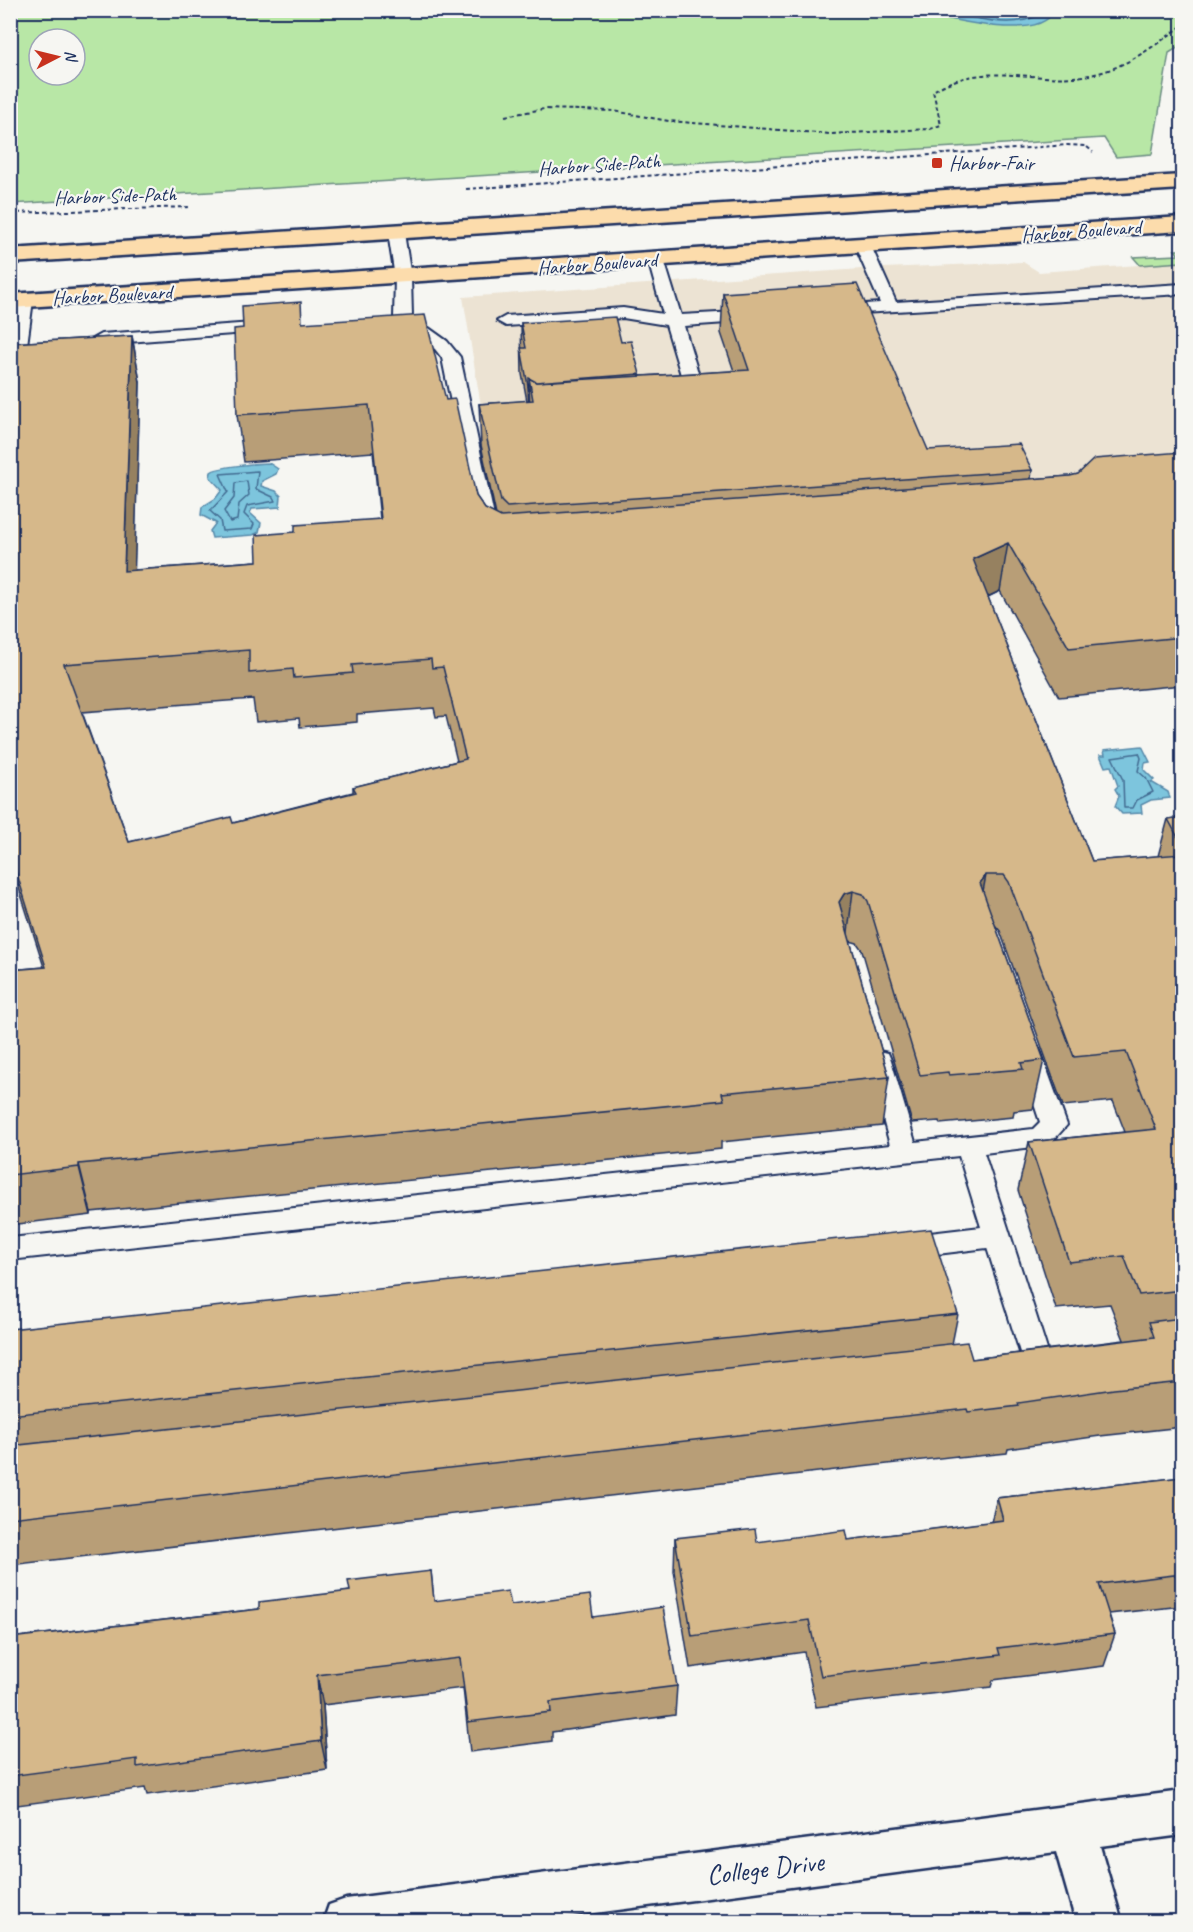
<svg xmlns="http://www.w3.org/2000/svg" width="1193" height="1932" viewBox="0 0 1193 1932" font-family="Caveat,sans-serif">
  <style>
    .built { fill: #ece3d3 }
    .green { fill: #b8e7a6; stroke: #6a8b82; stroke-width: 1.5; fill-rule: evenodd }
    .water { fill: #7dc5dd; stroke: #5689aa; stroke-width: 1.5 }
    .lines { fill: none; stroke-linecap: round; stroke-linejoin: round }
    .shore { stroke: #426b91; stroke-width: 1.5 }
    .service-casing { stroke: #1b2f5e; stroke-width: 4 }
    .minor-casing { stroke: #1b2f5e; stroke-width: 5 }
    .primary-casing { stroke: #1b2f5e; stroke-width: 5 }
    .path { stroke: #1b2f5e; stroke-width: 2; stroke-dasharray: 4 3; stroke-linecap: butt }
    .service { fill: #f6f6f2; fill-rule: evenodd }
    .minor { fill: #f6f6f2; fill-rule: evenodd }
    .primary { fill: #fcdcac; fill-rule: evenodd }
    .wall { fill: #b89e77; stroke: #1b2f5e; stroke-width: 1.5; fill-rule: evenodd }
    .shaded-wall { fill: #968161; stroke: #1b2f5e; stroke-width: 1.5 }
    .building { fill: #d6b88a; stroke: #1b2f5e; stroke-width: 1.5; fill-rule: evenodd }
    .poi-dot { fill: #c8321e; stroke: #f6f6f2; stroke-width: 2 }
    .labels { text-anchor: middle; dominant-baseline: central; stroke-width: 4.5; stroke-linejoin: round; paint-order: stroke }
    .far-poi-label { font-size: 20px; fill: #1b2f5e; stroke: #f6f6f2; text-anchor: start }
    .far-street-label { font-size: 20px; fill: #1b2f5e; stroke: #f6f6f2 }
    .near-street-label { font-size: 28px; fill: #1b2f5e; stroke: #f6f6f2 }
  </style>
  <rect width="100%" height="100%" fill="#f6f6f2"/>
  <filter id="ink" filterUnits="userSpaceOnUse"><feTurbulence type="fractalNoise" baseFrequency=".0167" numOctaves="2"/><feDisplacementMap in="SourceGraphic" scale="12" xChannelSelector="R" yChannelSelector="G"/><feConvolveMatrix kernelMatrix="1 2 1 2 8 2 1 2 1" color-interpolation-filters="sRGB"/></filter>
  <g filter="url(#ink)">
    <polygon class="built" points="1023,262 1039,272 1182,262 1182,473 505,552 463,297 861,269"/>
    <g class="green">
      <path d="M11,11H1182V45L1169,53L1152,154L1116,157L1104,138L11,204ZM39,39H75V75H39Z"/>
      <polygon points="1175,250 1182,250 1182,262 1140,265 1133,257 1179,255"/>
    </g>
    <g class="water">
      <path d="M914,11H1053C1041,44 941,17 914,11Z"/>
      <path d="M269,463L278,469L276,474L262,481L261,486L276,491L281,496L280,507L252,509L250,513L261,523L259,532L253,535L212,538L210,531L216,523L201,515L202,507L215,499L222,490L210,477L211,472C216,467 259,463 269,463Z"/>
      <polygon points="1142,746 1150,762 1145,763 1144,770 1154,780 1151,782 1168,792 1170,798 1151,800 1141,805 1142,813 1122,814 1115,806 1119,796 1115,789 1118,786 1111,766 1105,767 1100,755 1105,755 1104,750"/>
    </g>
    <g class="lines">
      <g class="shore">
        <path d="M939,10C970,17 1019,33 1046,10"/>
        <polygon points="258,471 256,489 273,497 275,501 247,506 244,514 254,524 252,529 222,531 220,520 210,511 228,492 220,474"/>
        <polygon points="247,481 249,495 239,504 237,520 230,522 224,511 234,498 235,483"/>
        <polygon points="1139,753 1141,758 1138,771 1146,778 1153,792 1137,800 1133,808 1124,808 1123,780 1112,757"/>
      </g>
      <defs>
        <g id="service">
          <polygon points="396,228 404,233 411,277 412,316 447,341 460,357 498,535 495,539 481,539 478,535 442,358 435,349 394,318 395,277 388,233"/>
          <polygon points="863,241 871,246 896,302 1182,284 1182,294 829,315 826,311 835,306 880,303 855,246"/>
          <polygon points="656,255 664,260 681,315 755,311 764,316 755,321 684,326 702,386 685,403 679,404 670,399 684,385 666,325 623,318 506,326 497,321 506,316 623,308 663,314 648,260"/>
          <polygon points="24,295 33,300 27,345 18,350 10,347 15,300"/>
          <polygon points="267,322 273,323 276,327 273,331 101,344 92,339 101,334"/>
          <polygon points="1029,1044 1038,1046 1041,1053 1067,1125 1049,1145 984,1153 1052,1365 1048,1373 1038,1377 1028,1373 1024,1365 987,1248 904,1258 894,1255 891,1247 894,1239 904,1236 981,1227 959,1156 10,1260 10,1238 890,1145 867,1060 870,1053 879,1051 888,1053 891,1060 915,1142 1033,1129 1040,1122 1017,1053 1020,1046"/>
        </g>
        <polygon id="minor" points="1182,1791 1182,1835 1100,1846 1122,1922 1076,1922 1056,1852 527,1922 323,1922 329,1905 346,1899"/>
        <g id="primary">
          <polygon points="1182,175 1182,189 10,263 10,249"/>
          <polygon points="1182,217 1182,231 10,308 10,294"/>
        </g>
      </defs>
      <use href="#service" class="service-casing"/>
      <use href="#minor" class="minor-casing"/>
      <use href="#primary" class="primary-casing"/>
      <g class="path">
        <path d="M505,116L544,109L614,111L669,121L830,134L930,129L941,125L933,91C985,59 1034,85 1090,75C1124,69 1154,46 1182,26"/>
        <polyline points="466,189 1068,145 1086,146 1093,152"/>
        <polyline points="10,213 189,207"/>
      </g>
      <use href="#service" class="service"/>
      <use href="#minor" class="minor"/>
      <use href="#primary" class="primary"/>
    </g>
    <g class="wall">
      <path d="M723,293L928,450L1032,470L1031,479L1070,476L1182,452V685L1059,697L1000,591L988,597L1092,861L1158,856L1168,819L1182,817V1427L1100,1436L1008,1449L1007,1453L958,1458L957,1456L10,1565V1329L958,1314L952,1344L972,1359L1124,1340L1110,1304L1056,1309L1018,1190L1029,1142L1125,1132L1113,1101L1063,1106L1000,931L995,925L1044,1060L1033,1109L1014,1111L1013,1117L940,1124L939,1121L912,1123L862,950L857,943L850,941L889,1077L882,1126L721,1142V1149L91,1212V1215L10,1225V970L44,967L10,860V343L132,336L140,382L134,570L257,561L295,532L380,519L373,452L244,462L237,415L243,328L303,323L446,400L476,496L485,509L496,515L481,445L479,404L527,401L522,374L521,323L621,342L640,374V376L734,371L721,333ZM253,699L256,722L299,718L300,727L357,722V714L434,708L436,717L446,716L457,761L353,787V792L233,823L129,842L82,712Z"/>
      <polygon points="1182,1477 1182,1606 1109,1614 1115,1634 1104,1666 993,1680 991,1687 816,1707 804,1652 690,1668 674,1571 675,1538 757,1542 848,1540 991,1522 997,1498"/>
      <polygon points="431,1571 434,1601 511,1605 593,1617 677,1686 675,1715 552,1732 552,1741 470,1752 463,1688 323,1705 327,1770 147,1795 145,1788 10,1806 10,1638 259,1609 350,1591"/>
    </g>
    <g class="shaded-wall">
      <polygon points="132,336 140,382 133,619 124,571"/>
      <polygon points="529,385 530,411 529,412 528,386"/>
      <polygon points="1008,543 1000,591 966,607 973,559"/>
      <polygon points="986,875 977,924 980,883"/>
      <polygon points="853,891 847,940 839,902 844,894"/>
      <polygon points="79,1164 91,1212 91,1215 79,1167"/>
      <polygon points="317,1675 323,1705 327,1770 321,1741"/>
    </g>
    <g class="building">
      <polygon points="857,284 928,450 1019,444 1032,470 507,507 501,501 479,404 533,400 529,378 536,382 749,370 723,293"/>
      <path d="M301,302L302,323L425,315L446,400L455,399L476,496L485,509L501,517L1070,476L1078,474L1094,459L1182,452V637L1069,648L1008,543L973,559L1092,861L1182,854V1290L1139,1295L1124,1256L1069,1262L1029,1142L1156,1129L1126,1052L1074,1057L1009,882L1004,875H986L980,883L1044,1060L1021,1063L1023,1069L949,1075L948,1072L920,1075L868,901L863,894L853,891L844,894L839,902L889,1077L722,1093L724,1100L79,1164V1167L10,1175V970L46,967L10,852V343L132,336L124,571L257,561L256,535L295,532V525L381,519L369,405L237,415L234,329L243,328L242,306ZM249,650V673L293,669L294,678L353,673L352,665L431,659L432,668L443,667L466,759L353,787L356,792L233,823L231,817L129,842L64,664Z"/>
      <polygon points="615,317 621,342 631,341 640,374 536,382 529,378 529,385 528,386 521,348 526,348 521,323"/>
      <polygon points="1182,817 1182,845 1168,819"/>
      <polygon points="931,1229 958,1314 10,1415 10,1329"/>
      <polygon points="1182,1318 1182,1382 1114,1389 1018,1403 1019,1406 968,1412 967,1409 10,1518 10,1446 967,1342 972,1359 1154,1337 1149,1322"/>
      <polygon points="1182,1477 1182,1574 1099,1584 1115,1634 998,1648 1000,1655 821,1676 809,1620 692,1636 675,1538 755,1529 757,1542 846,1530 848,1540 1003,1520 997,1498"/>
      <polygon points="431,1571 434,1601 508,1591 511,1605 590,1595 593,1617 663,1607 677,1686 550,1702 551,1712 468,1722 460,1658 317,1675 321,1741 137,1767 137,1759 10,1776 10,1638 259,1609 259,1602 350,1591 348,1581"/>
    </g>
  </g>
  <rect class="poi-dot" x="931" y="157" width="12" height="12" rx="3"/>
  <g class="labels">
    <g class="far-poi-label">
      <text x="949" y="163">Harbor-Fair</text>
    </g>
    <g class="far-street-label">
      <text transform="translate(599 165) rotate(-4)">Harbor Side-Path</text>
      <text transform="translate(115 196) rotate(-2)">Harbor Side-Path</text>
      <text transform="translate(1081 231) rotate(-4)">Harbor Boulevard</text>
      <text transform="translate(597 264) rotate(-4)">Harbor Boulevard</text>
      <text transform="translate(112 295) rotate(-3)">Harbor Boulevard</text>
    </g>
    <g class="near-street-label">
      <text transform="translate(765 1868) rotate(-7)">College Drive</text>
    </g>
  </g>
  <rect width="1193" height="1932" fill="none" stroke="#f6f6f2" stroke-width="36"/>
  <rect x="18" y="18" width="1157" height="1896" fill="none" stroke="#1b2f5e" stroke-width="2" filter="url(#ink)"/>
  <g transform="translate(57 57) rotate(83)"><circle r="28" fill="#f6f6f2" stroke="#9ea6b7" stroke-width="1.5"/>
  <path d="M0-4.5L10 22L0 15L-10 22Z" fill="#c8321e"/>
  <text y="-9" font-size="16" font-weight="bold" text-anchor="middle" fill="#1b2f5e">N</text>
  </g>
</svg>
